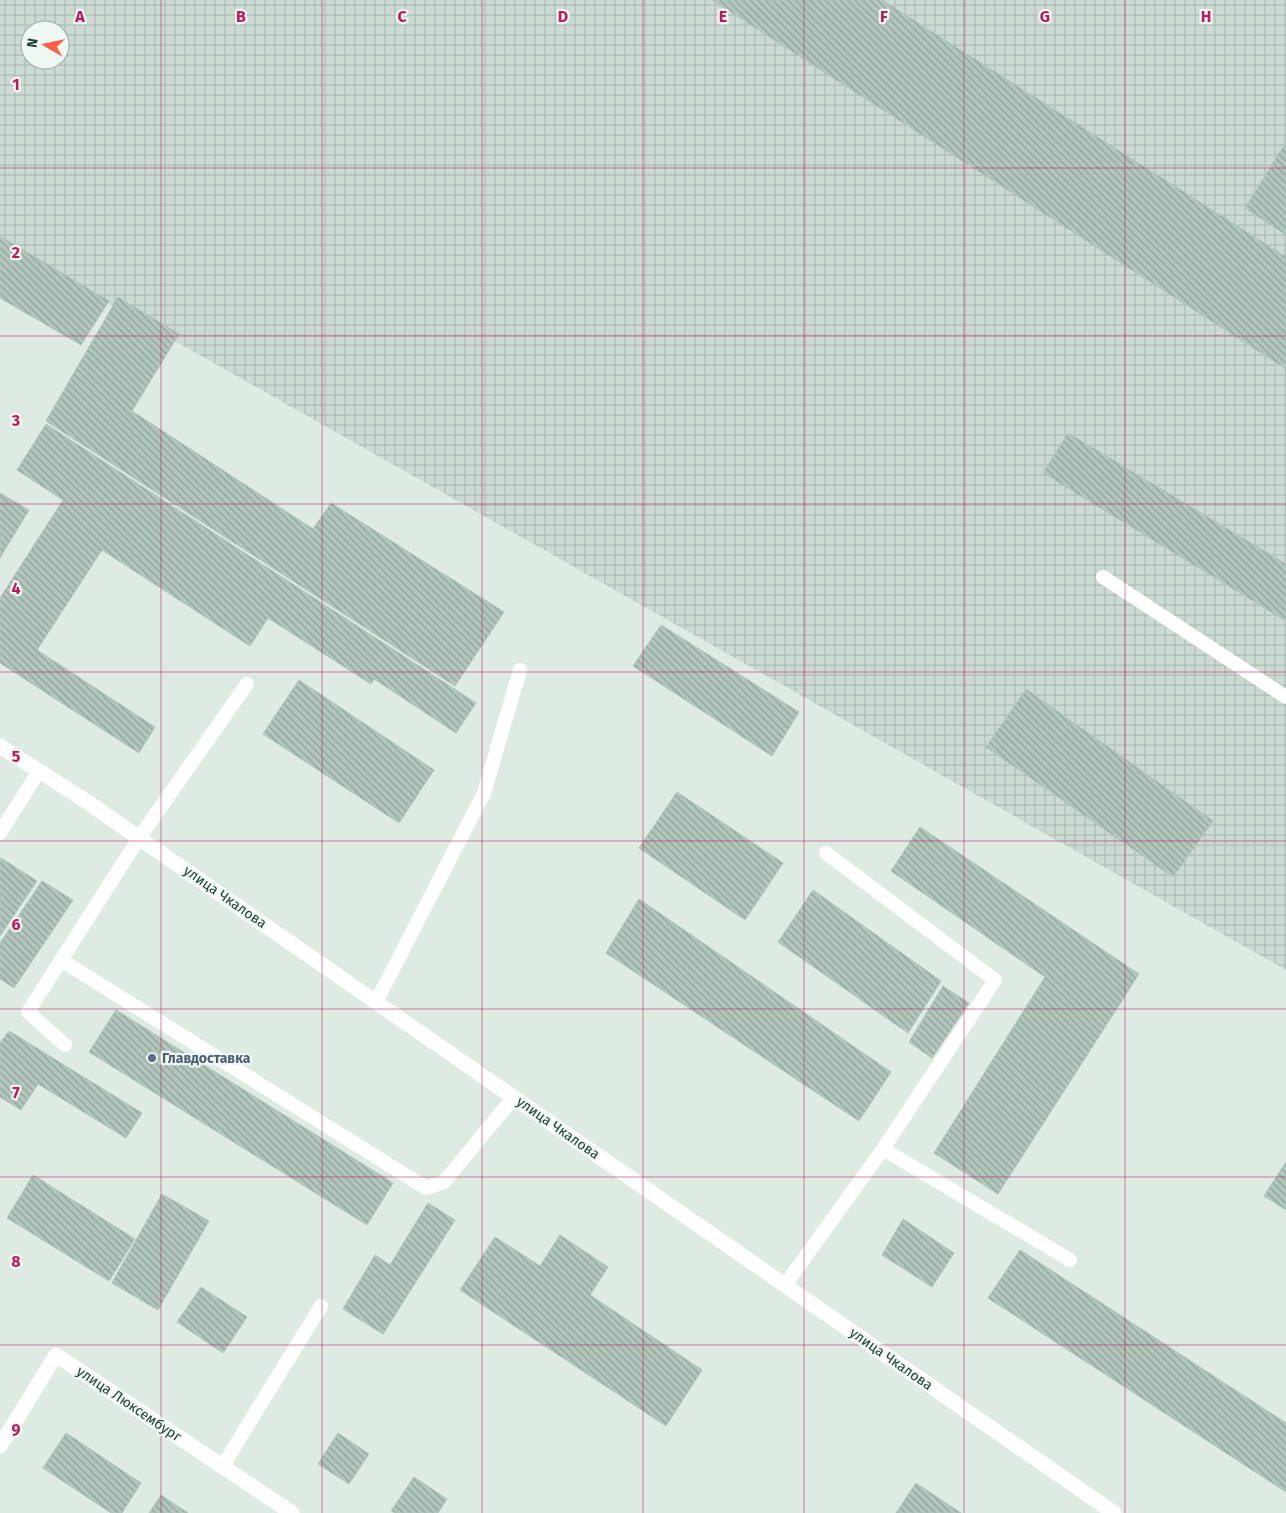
<svg xmlns="http://www.w3.org/2000/svg" width="1286" height="1513" viewBox="0 0 1286 1513" font-family="'Fira Sans',sans-serif">
  <style>
    .industrial { fill: url(#industrial-grid); fill-rule: evenodd }
    .building { fill: url(#building-back-hatch); stroke: #afc5ba }
    .lines { fill: none; stroke-linecap: round; stroke-linejoin: round }
    .service { stroke: #fff; stroke-width: 14 }
    .minor { stroke: #fff; stroke-width: 15 }
    .tertiary { stroke: #fff; stroke-width: 15 }
    .grid { fill: none; stroke: #c2185b; stroke-width: 1; stroke-opacity: 0.55 }
    .service-dot { fill: #5c6f8a; stroke: #eef7f2; stroke-width: 2 }
    .labels { text-anchor: middle; dominant-baseline: central; stroke-width: 4.5; stroke-linejoin: round; paint-order: stroke }
    .street-label { font-size: 14px; fill: #1d3c31; stroke: #eef7f2 }
    .service-label { font-size: 14px; font-weight: bold; fill: #4e5e75; stroke: #eef7f2; text-anchor: start }
    .grid-label { font-size: 16px; text-anchor: middle; font-weight: bold; fill: #c2185b; stroke: #eef7f2; stroke-width: 4.5; stroke-linejoin: round; paint-order: stroke }
  </style>
  <defs>
    <pattern id="industrial-grid" width="8" height="8" patternUnits="userSpaceOnUse" patternTransform="scale(1.25)"><rect width="8" height="8" fill="#cbdbd2"/><path d="M0 4h8M4 0v8" fill="none" stroke="#aebdb5"/></pattern>
    <pattern id="building-back-hatch" width="6" height="6" patternUnits="userSpaceOnUse" patternTransform="scale(1.25)"><rect width="6" height="6" fill="#b2c6bc"/><path d="M-1 5l2 2M0 0l6 6M5-1l2 2" fill="none" stroke="#90a299"/></pattern>
  </defs>
  <rect width="100%" height="100%" fill="#ddebe3"/>
  <path class="industrial" d="M0,0H1286V970L0,242ZM30,30H60V60H30Z"/>
  <g class="building">
    <polygon points="712,0 882,0 1286,257 1286,369"/>
    <polygon points="1286,142 1286,235 1245,208"/>
    <polygon points="0,236 109,301 81,345 0,298"/>
    <polygon points="118,297 179,334 132,411 313,529 331,503 504,612 455,686 46,421"/>
    <polygon points="46,424 476,703 456,733 374,679 371,684 268,618 250,646 102,550 37,650 155,727 139,753 0,663 0,598 63,500 17,470"/>
    <polygon points="1068,433 1286,564 1286,621 1043,473"/>
    <polygon points="0,493 29,510 0,558"/>
    <polygon points="661,625 799,712 772,756 633,666"/>
    <polygon points="299,680 434,770 399,823 263,734"/>
    <polygon points="1026,689 1213,821 1173,877 986,747"/>
    <polygon points="677,792 783,863 745,920 639,848"/>
    <polygon points="920,827 1139,974 998,1194 934,1153 1045,977 891,871"/>
    <polygon points="1,858 37,881 0,936 0,859"/>
    <polygon points="42,881 73,900 14,988 0,979 0,943"/>
    <polygon points="813,890 941,981 908,1033 778,942"/>
    <polygon points="639,899 891,1072 859,1121 606,953"/>
    <polygon points="943,986 969,1003 932,1058 909,1042"/>
    <polygon points="116,1010 393,1183 367,1225 89,1052"/>
    <polygon points="9,1031 142,1113 126,1138 38,1084 21,1110 0,1097 0,1043"/>
    <polygon points="1286,1162 1286,1210 1264,1196"/>
    <polygon points="33,1175 135,1239 109,1281 7,1218"/>
    <polygon points="162,1194 209,1221 158,1310 112,1283"/>
    <polygon points="428,1203 455,1220 383,1334 343,1309 375,1255 390,1265"/>
    <polygon points="903,1219 954,1253 932,1287 882,1255"/>
    <polygon points="560,1235 608,1267 590,1295 702,1370 666,1426 460,1290 495,1237 540,1266"/>
    <polygon points="1020,1250 1286,1423 1286,1492 988,1298"/>
    <polygon points="201,1287 247,1317 223,1353 177,1322"/>
    <polygon points="66,1433 141,1483 122,1513 111,1513 43,1468"/>
    <polygon points="338,1433 369,1454 349,1484 318,1464"/>
    <polygon points="414,1477 447,1499 438,1513 395,1513 391,1511"/>
    <polygon points="916,1483 961,1513 896,1513"/>
    <polygon points="161,1495 188,1513 149,1513"/>
  </g>
  <g class="lines">
    <g class="service">
      <polyline points="1103,577 1286,697"/>
      <polyline points="0,833 39,771"/>
      <polyline points="826,853 995,980 883,1149"/>
      <polyline points="61,960 426,1188 444,1182 514,1097"/>
      <polyline points="376,1002 484,793 520,670"/>
      <polyline points="65,1045 28,1012 139,838 247,684"/>
      <polyline points="785,1285 883,1149 1070,1260"/>
      <polyline points="222,1467 321,1306"/>
    </g>
    <polyline class="minor" points="0,1446 56,1355 292,1513"/>
    <polyline class="tertiary" points="0,746 89,803 139,838 1114,1513"/>
  </g>
  <path class="grid" d="M161,0V1513M322,0V1513M482,0V1513M643,0V1513M804,0V1513M964,0V1513M1125,0V1513M0,168H1286M0,336H1286M0,504H1286M0,672H1286M0,841H1286M0,1009H1286M0,1177H1286M0,1345H1286"/>
  <circle class="service-dot" cx="152" cy="1058" r="5"/>
  <g class="labels">
    <g class="street-label">
      <text transform="translate(225 897) rotate(35)">улица Чкалова</text>
      <text transform="translate(558 1128) rotate(35)">улица Чкалова</text>
      <text transform="translate(891 1359) rotate(35)">улица Чкалова</text>
      <text transform="translate(129 1404) rotate(34)">улица Люксембург</text>
    </g>
    <g class="service-label">
      <text x="162" y="1058">Главдоставка</text>
    </g>
  </g>
  <g class="grid-label">
    <text x="80" y="22">A</text>
    <text x="241" y="22">B</text>
    <text x="402" y="22">C</text>
    <text x="563" y="22">D</text>
    <text x="723" y="22">E</text>
    <text x="884" y="22">F</text>
    <text x="1045" y="22">G</text>
    <text x="1206" y="22">H</text>
    <text x="16" y="90">1</text>
    <text x="16" y="258">2</text>
    <text x="16" y="426">3</text>
    <text x="16" y="594">4</text>
    <text x="16" y="762">5</text>
    <text x="16" y="930">6</text>
    <text x="16" y="1098">7</text>
    <text x="16" y="1267">8</text>
    <text x="16" y="1435">9</text>
  </g>
  <g transform="translate(45 45) rotate(279)"><circle r="24" fill="#eef7f2" stroke="#9aaca5"/>
  <path d="M0-4L9 19L0 12L-9 19Z" fill="#ff6147"/>
  <text y="-8" font-size="14" font-weight="bold" text-anchor="middle" fill="#1d3c31">N</text>
  </g>
</svg>
